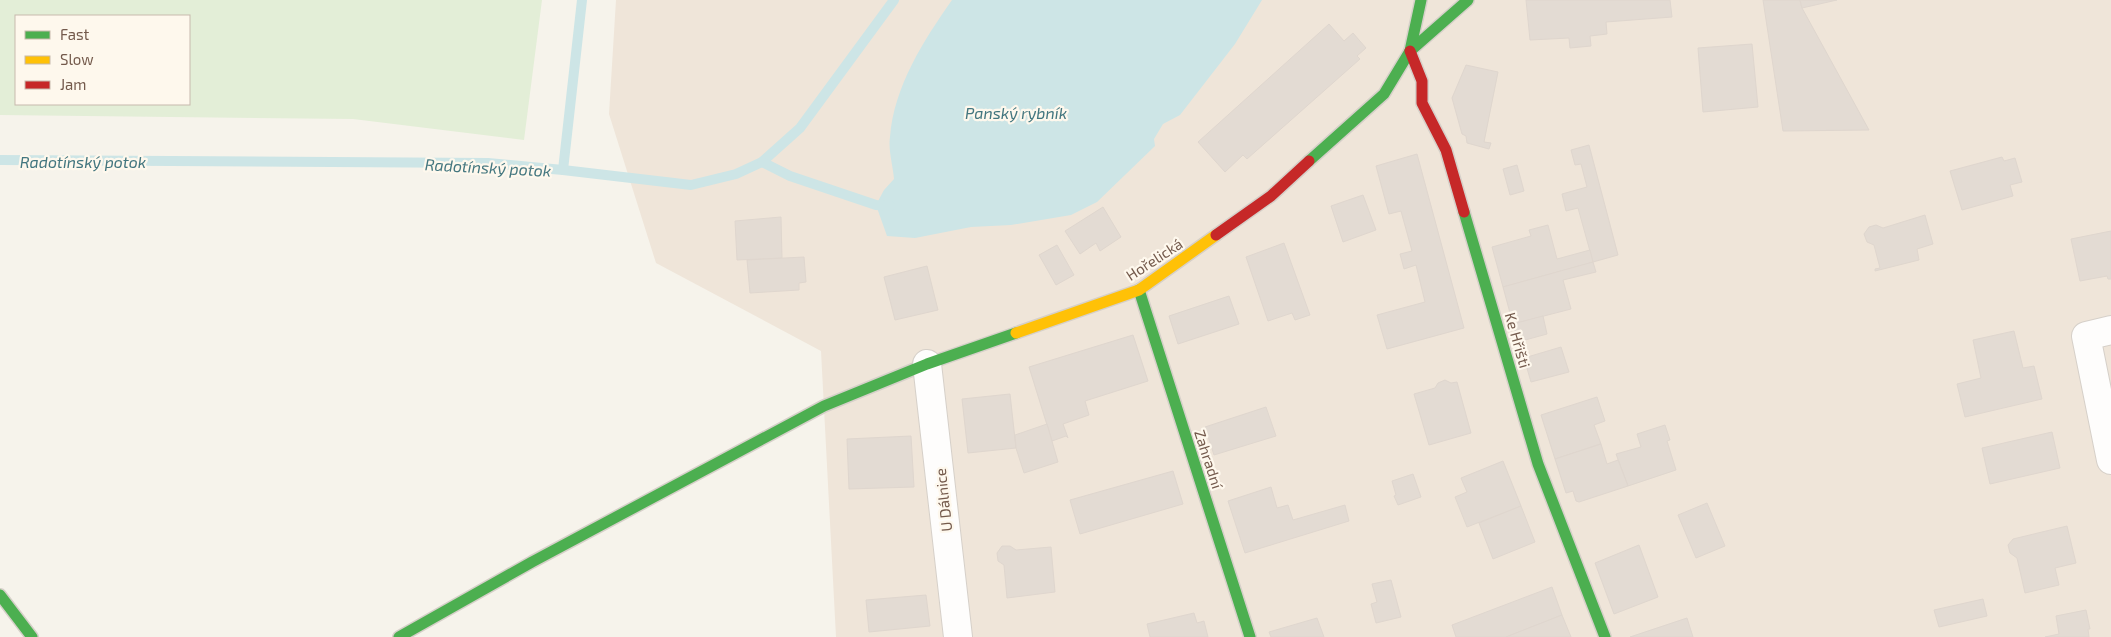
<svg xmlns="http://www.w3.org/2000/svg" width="2111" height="637" viewBox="0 0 2111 637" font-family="'Exo 2',sans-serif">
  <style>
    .residential { fill: #efe5d9 }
    .green { fill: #e3eed7; fill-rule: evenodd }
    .water { fill: #cde5e6 }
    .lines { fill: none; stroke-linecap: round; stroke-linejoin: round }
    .stream { stroke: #cde5e6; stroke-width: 10 }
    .building { fill: #e3dbd3; stroke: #dfd6ce }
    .street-casing { stroke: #d6d0c9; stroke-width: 30 }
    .fast-casing { stroke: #d6d0c9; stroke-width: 14 }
    .slow-casing { stroke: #d6d0c9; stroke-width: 14 }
    .jam-casing { stroke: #d6d0c9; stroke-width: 14 }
    .street { stroke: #fefdfc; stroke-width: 28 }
    .fast { stroke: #4caf50; stroke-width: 11 }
    .slow { stroke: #ffc107; stroke-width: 11 }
    .jam { stroke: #c62828; stroke-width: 11 }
    .labels { text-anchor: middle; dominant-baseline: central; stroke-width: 4.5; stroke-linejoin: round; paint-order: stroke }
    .street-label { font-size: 15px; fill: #745a4c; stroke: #fef8ed }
    .water-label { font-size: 16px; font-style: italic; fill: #43767f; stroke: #fef8ed }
  </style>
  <rect width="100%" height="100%" fill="#f6f3eb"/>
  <polygon class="residential" points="616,0 2111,0 2111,637 836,637 821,351 656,263 609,114"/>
  <path class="green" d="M0,0H542L524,140L353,119L0,115ZM16,16H189V104H16Z"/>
  <path class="water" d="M952,0H1262L1235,44L1180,115L1163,124L1154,139L1155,146L1097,202L1071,215L1011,225L971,227L915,238L887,236L876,205L884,190L894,179C893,166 888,150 890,137C894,86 924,40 952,0Z"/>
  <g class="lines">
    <g class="stream">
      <polyline points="0,160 488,163 563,170 691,185 736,174 762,162 800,128 894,0"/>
      <polyline points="762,162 790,176 876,205 890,206"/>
      <polyline points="563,170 582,0"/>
    </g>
  </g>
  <g class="building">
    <polygon points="1526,0 1670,0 1672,17 1606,22 1607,34 1590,36 1591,46 1570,48 1569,38 1530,40"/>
    <polygon points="1763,0 1800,0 1802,8 1869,130 1783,131"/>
    <polygon points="1800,0 1837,0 1802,8"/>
    <polygon points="1329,24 1344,41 1353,33 1366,48 1357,56 1360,59 1247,159 1243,155 1225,172 1198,142"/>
    <polygon points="1752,44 1758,107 1703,112 1698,48"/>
    <polygon points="1466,65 1498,72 1484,142 1491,143 1489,149 1467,143 1466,136 1462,134 1452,98"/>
    <polygon points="1589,145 1618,255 1593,262 1578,208 1566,211 1562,194 1587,187 1581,164 1575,165 1571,150"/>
    <polygon points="1417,154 1464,328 1387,349 1377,315 1425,302 1416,265 1404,269 1400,254 1412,251 1401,211 1389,214 1376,166"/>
    <polygon points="2002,157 2004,161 2015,158 2022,182 2010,185 2013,196 1962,210 1950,171"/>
    <polygon points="1517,165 1524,191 1510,195 1503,169"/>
    <polygon points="1363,195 1376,230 1343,242 1331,206"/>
    <polygon points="1103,207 1121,237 1100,251 1096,243 1080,254 1065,231"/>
    <polygon points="1925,215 1933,244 1917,249 1919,260 1875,271 1875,269 1880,268 1874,245 1867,242 1864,234 1869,227 1876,225 1883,228"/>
    <polygon points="781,217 782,258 737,260 735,221"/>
    <polygon points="1548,225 1557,259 1590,250 1593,262 1503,287 1492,247 1531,236 1529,230"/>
    <polygon points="2111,231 2111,279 2108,279 2107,276 2080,281 2071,239"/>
    <polygon points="1284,243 1310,315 1295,320 1292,313 1268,321 1246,257"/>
    <polygon points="1057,245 1074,275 1056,285 1039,255"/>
    <polygon points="804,257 806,282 799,283 799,290 750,293 747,260"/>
    <polygon points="1593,262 1596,272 1563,280 1571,309 1513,324 1503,287"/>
    <polygon points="927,266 938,310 895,320 884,277"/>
    <polygon points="1229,296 1239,324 1178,344 1169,316"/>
    <polygon points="1543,316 1547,334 1518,342 1513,324"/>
    <polygon points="2014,331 2023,368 2034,366 2042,399 1965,417 1957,384 1981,378 1973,340"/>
    <polygon points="1133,335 1148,381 1085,401 1089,415 1063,424 1068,438 1066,436 1052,441 1029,367"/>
    <polygon points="1561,347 1569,372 1531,382 1524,358"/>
    <polygon points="1445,380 1451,383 1457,382 1471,433 1429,445 1414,394 1435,388 1438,383"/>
    <polygon points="1010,394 1016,448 968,453 962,399"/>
    <polygon points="1597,397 1605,421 1594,425 1601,444 1555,459 1541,415"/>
    <polygon points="1266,407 1276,436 1214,455 1205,427"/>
    <polygon points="1047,424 1058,462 1024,473 1016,448 1015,435"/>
    <polygon points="1665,425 1670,440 1667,441 1676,470 1628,486 1616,454 1641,447 1637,434"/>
    <polygon points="2052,432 2060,468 1990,484 1982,448"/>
    <polygon points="911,436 914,487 849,489 847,439"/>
    <polygon points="1601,444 1607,464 1618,460 1628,486 1579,502 1576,501 1573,491 1566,493 1555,459"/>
    <polygon points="1503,461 1521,506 1467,527 1455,497 1467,492 1461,478"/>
    <polygon points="1173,471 1183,504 1080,534 1070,500"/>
    <polygon points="1413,474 1421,497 1398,505 1394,496 1396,495 1392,481"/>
    <polygon points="1271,487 1277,508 1288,505 1293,520 1345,505 1349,521 1245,553 1228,501"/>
    <polygon points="1707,503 1725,546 1696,558 1678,515"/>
    <polygon points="1521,506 1535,542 1493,559 1479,523"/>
    <polygon points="2067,526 2076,563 2055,568 2059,585 2025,593 2017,558 2010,553 2008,545 2013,539"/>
    <polygon points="1639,545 1658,597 1614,614 1595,563"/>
    <polygon points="1002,546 1010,546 1016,550 1051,547 1055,592 1007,598 1004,565 998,561 997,553"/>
    <polygon points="1391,580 1401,617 1376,623 1371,604 1377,602 1372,584"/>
    <polygon points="1552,587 1562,615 1506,637 1456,637 1452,625"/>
    <polygon points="926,595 930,626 869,632 866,600"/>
    <polygon points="1983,599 1987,616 1939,627 1934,610"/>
    <polygon points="2086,610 2090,629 2088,629 2089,637 2045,637 2059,634 2056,616"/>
    <polygon points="1194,613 1197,623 1204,621 1208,637 1150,637 1147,624"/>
    <polygon points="1562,615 1571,637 1506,637"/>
    <polygon points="1317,618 1324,637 1271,637 1269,632"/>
    <polygon points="1687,618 1693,637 1630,637"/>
  </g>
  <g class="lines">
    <defs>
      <g id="street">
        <polyline points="2111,330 2086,336 2111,460"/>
        <polyline points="927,364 958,637"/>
      </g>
      <g id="fast">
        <polyline points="1410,51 1421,0"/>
        <polyline points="1309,161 1384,94 1410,51 1468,0"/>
        <polyline points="1464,212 1538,464 1605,637"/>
        <polyline points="1139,290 1250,637"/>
        <polyline points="0,595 32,637"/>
        <polyline points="399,637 532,562 824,406 927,364 1016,333"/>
      </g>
      <polyline id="slow" points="1016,333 1139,290 1216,235"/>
      <g id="jam">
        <polyline points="1410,51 1422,81 1422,103 1446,150 1464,212"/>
        <polyline points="1216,235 1271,196 1309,161"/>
      </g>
    </defs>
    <use href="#street" class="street-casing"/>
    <use href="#fast" class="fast-casing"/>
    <use href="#slow" class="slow-casing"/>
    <use href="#jam" class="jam-casing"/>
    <use href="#street" class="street"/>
    <use href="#fast" class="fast"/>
    <use href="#slow" class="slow"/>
    <use href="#jam" class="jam"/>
  </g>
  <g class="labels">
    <g class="street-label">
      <text transform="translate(1154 259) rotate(-33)">Hořelická</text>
      <text transform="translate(1518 340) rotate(74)">Ke Hřišti</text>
      <text transform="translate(1209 459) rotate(72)">Zahradní</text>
      <text transform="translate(943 500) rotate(-96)">U Dálnice</text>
    </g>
    <g class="water-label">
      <text x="1016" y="112">Panský rybník</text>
      <text x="83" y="161">Radotínský potok</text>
      <text transform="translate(488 167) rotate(3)">Radotínský potok</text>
    </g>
  </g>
  <rect x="15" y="15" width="175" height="90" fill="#fef8ed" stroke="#c7b9ad"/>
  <rect x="25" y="31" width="25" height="8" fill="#4caf50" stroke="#c7b9ad"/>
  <text x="60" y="40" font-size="15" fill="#745a4c">Fast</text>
  <rect x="25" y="56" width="25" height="8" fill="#ffc107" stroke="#c7b9ad"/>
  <text x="60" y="65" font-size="15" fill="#745a4c">Slow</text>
  <rect x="25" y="81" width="25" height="8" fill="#c62828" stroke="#c7b9ad"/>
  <text x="60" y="90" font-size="15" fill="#745a4c">Jam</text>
</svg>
